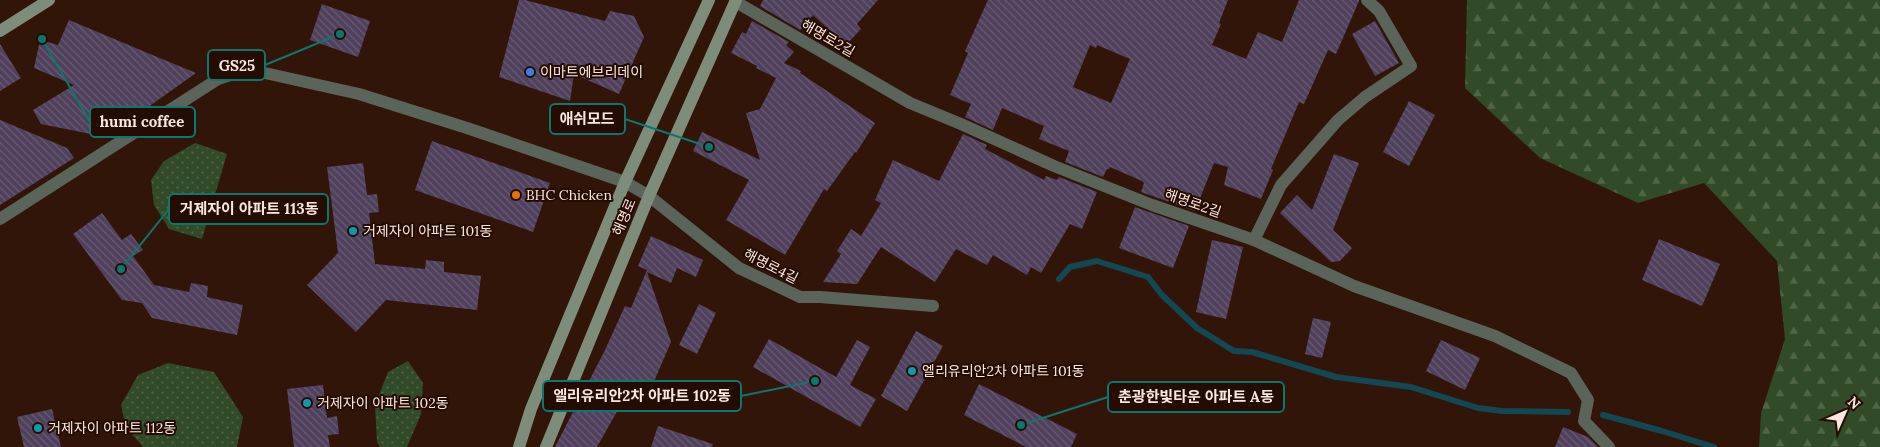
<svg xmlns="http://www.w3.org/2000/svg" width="1880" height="447" viewBox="0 0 1880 447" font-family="Lora,'Noto Sans KR',serif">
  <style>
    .grass { fill: url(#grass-dots) }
    .forest { fill: url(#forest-firs) }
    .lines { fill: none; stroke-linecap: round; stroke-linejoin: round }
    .stream { stroke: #134852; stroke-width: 6 }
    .building { fill: url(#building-back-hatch); fill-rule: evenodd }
    .street { stroke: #5b6458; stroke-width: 12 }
    .secondary { stroke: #7e8d7a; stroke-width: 12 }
    .shop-dot { fill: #3f7fe0; stroke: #250c02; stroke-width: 2 }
    .food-dot { fill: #e8710a; stroke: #250c02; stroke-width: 2 }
    .culture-dot { fill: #0f9aa8; stroke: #250c02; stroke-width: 2 }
    .labels { text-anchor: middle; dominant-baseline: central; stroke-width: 4; stroke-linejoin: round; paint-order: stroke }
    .street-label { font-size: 14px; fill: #fae7de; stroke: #250c02 }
    .poi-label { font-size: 14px; fill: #fae7de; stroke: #250c02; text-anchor: start }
    .leader { fill: none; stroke: #0f766e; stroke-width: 2 }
    .callout-dot { fill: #0f766e; stroke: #250c02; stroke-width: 2 }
    .callout { fill: #250c02; stroke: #0f766e; stroke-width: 2 }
    .callout-label { font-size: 15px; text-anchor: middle; font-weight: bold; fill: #fae7de }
  </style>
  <defs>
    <pattern id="grass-dots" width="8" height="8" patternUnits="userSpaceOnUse" patternTransform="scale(1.25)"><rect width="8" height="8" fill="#314a27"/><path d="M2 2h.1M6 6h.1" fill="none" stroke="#506446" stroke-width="1.8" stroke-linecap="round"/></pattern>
    <pattern id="forest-firs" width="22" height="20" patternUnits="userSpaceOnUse" patternTransform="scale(1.25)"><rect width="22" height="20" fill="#314a27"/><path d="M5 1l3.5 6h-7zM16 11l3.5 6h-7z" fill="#506446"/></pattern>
    <pattern id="building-back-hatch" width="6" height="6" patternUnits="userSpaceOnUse" patternTransform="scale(1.25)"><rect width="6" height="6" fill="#4f405c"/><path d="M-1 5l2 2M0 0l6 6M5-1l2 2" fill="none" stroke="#695c73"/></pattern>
  </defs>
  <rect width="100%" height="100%" fill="#301508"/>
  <g class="grass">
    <polygon points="195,143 227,154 202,239 169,229 154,205 151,180 164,161"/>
    <polygon points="408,361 423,383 421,414 407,447 380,447 377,442 375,405 388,372"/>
    <polygon points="168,363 214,372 243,417 237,447 143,447 126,427 121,405 138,375"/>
  </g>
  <polygon class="forest" points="1467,0 1880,0 1880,447 1759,447 1761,413 1785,339 1777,261 1704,183 1638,203 1540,158 1465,88"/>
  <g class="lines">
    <g class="stream">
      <polyline points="1059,279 1070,267 1097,261 1148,277 1162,295 1197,328 1234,351 1252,352 1336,377 1411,387 1478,408 1502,411 1568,412"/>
      <polyline points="1603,415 1662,431 1714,447"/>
    </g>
  </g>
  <g class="building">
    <polygon points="519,0 525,0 605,21 610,11 634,16 644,37 619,94 574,74 570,101 499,77"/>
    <polygon points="763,0 878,0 857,24 861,29 846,45 813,15 800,30 760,6"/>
    <path d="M988,0H1228L1219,23L1221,24L1212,45L1246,59L1258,32L1282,42L1299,0H1359V1L1336,54L1328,50L1304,104L1299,102L1271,169L1273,170L1261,199L1224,185L1228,167L1214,163L1195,211L1141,192L1144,183L1142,181L1110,167L1109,169H1107L1103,177L1065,162L1069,151L1039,139L1044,126L1002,108L993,130L965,117L971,104L950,95L968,53L965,51ZM1090,45L1096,48L1097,45L1130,59L1111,103L1073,87Z"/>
    <polygon points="322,4 370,21 358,57 310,40"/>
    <polygon points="69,20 162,59 196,73 106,137 41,124 33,110 74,85 34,68 40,40 58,45"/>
    <polygon points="752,21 789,42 786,45 794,52 784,63 801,71 800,73 875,123 856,153 855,152 827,191 824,189 785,255 726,220 749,180 693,151 702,132 760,160 746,113 760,109 776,78 756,68 757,66 731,53 742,32 746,34"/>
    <polygon points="1375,21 1399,63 1375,76 1352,34"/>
    <polygon points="0,44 21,78 0,91"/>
    <polygon points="1409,101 1435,115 1409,166 1383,152"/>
    <polygon points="0,120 67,148 74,158 0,205"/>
    <polygon points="963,134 987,145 985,149 1044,180 1046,176 1057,180 1059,177 1097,192 1082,229 1070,224 1041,273 1031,267 1027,275 993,255 987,265 956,249 935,282 881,247 857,284 823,282 841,254 837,251 851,229 861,236 881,203 875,200 893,160 939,181"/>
    <polygon points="432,141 550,183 533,232 415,190"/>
    <polygon points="1334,154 1359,163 1333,230 1352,248 1340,261 1331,262 1280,213 1297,195 1312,210"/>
    <polygon points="363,163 367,195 377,194 379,212 369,213 375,264 425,269 426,260 444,262 444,272 481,276 477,310 386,300 356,332 307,285 338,253 327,167"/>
    <polygon points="1135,207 1189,226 1173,268 1119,248"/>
    <polygon points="102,213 122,240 131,234 143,250 133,256 154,285 189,292 191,283 208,286 207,297 243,305 237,335 152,318 142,303 122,300 73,234"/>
    <polygon points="651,236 703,260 696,277 677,268 671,283 647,272 671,342 646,400 628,392 597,447 555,447 605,350 625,306 631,308 647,270 638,266"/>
    <polygon points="1659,239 1720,264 1702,306 1642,280"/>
    <polygon points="1212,240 1243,247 1226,319 1196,312"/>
    <polygon points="699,304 716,313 697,354 679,345"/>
    <polygon points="1313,318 1331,322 1322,358 1305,354"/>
    <polygon points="916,331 943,346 907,411 881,396"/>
    <polygon points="769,339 836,377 857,340 870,347 850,385 876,399 860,427 753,367"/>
    <polygon points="1441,340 1480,358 1465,390 1426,371"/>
    <polygon points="979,384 1077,434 1071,447 1026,447 964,415"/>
    <polygon points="323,385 327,418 337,416 339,434 328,435 330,447 294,447 287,389"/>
    <polygon points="52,409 61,447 24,447 17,417"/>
    <polygon points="658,426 713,444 712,447 651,447"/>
    <polygon points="1563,427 1588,437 1598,447 1555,447"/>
  </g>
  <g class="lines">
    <g class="street">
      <polyline points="736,2 910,103 961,124 1054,166 1152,205 1254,240 1354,286 1495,336 1571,373 1588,400 1584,421 1609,447"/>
      <polyline points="0,219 218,79 242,71 265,73 359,94 467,128 625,182 649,196 739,268 800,297 820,297 933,306"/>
      <polyline points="1254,240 1281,185 1338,120 1365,97 1411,66 1379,11 1367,0"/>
    </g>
    <g class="secondary">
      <polyline points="0,31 49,0"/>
      <polyline points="519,447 531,409 625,182 709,0"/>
      <polyline points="546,447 649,196 736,0"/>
    </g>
  </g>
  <circle class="shop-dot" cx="530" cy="72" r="5"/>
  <circle class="food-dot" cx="516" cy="195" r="5"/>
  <g class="culture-dot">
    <circle cx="353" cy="231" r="5"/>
    <circle cx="912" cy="371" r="5"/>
    <circle cx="307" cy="403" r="5"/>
    <circle cx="38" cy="428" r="5"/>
  </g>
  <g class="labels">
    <g class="street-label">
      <text transform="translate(828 38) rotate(30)">해명로2길</text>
      <text transform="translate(1193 203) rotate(19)">해명로2길</text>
      <text transform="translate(624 217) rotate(-67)">해명로</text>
      <text transform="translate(771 266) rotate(27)">해명로4길</text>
    </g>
    <g class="poi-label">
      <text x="540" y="72">이마트에브리데이</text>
      <text x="526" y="195">BHC Chicken</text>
      <text x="363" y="231">거제자이 아파트 101동</text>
      <text x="922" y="371">엘리유리안2차 아파트 101동</text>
      <text x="317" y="403">거제자이 아파트 102동</text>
      <text x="48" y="428">거제자이 아파트 112동</text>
    </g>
  </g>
  <path class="leader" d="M340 34L265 65M709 147L625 119M42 39L90 122M121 269L169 209M815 381L741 396M1021 425L1108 397"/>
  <g class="callout-dot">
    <circle cx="340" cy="34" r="5"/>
    <circle cx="709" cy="147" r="5"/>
    <circle cx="42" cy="39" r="5"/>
    <circle cx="121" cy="269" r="5"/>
    <circle cx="815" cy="381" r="5"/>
    <circle cx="1021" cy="425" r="5"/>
  </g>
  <g class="callout">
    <rect x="208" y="50" width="57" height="30" rx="5"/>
    <rect x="550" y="104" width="75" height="30" rx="5"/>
    <rect x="90" y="107" width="105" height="30" rx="5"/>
    <rect x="169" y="194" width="159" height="30" rx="5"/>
    <rect x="543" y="381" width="198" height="30" rx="5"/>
    <rect x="1108" y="382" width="176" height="30" rx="5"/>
  </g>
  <g class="callout-label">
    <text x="237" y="71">GS25</text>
    <text x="587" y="124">애쉬모드</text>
    <text x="142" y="127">humi coffee</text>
    <text x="249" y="214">거제자이 아파트 113동</text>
    <text x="642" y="401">엘리유리안2차 아파트 102동</text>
    <text x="1196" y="402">춘광한빛타운 아파트 A동</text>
  </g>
  <g transform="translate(1845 412) rotate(45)" stroke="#250c02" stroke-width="4" paint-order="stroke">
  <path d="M0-4L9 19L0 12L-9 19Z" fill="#fae7de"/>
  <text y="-8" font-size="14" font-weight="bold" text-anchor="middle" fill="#fae7de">N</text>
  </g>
</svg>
